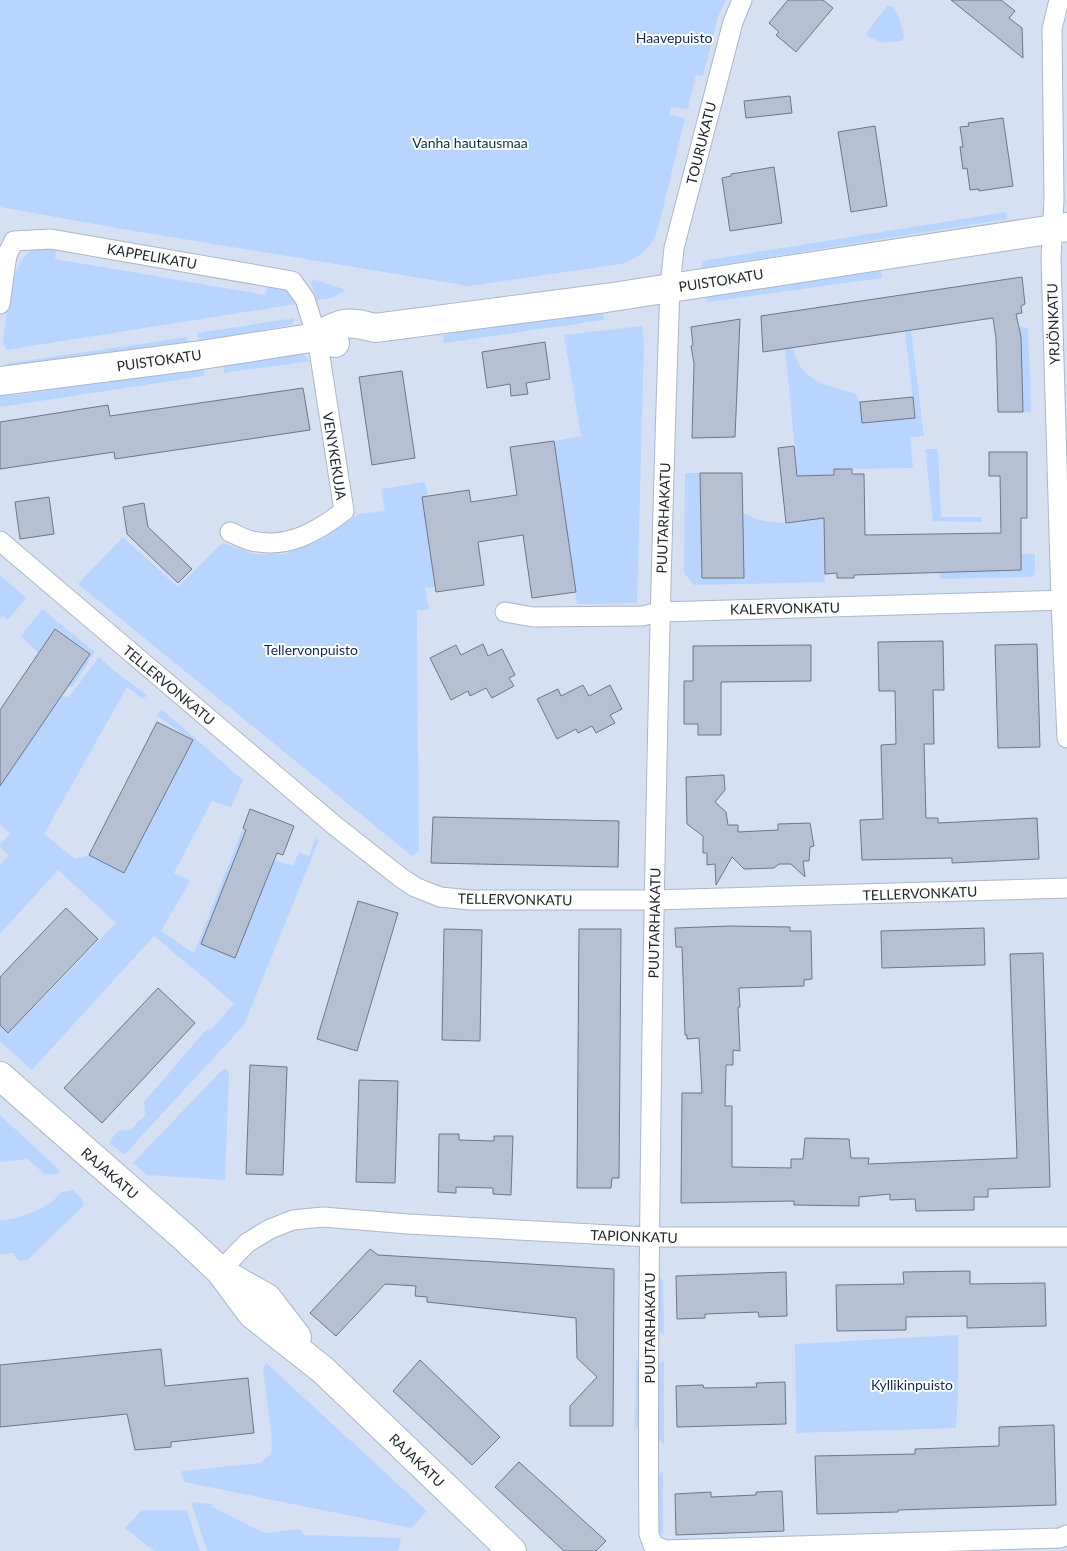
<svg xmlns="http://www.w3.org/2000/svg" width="1067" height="1551" viewBox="0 0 1067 1551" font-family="Lato,sans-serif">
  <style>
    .green { fill: #b7d5fe }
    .building { fill: #b5c1d2; stroke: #6c7787 }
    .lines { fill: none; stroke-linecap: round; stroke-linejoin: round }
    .street-casing { stroke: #acb7c8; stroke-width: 21 }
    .secondary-casing { stroke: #acb7c8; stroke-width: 30 }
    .street { stroke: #fff; stroke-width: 19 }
    .secondary { stroke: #fff; stroke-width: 28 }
    .labels { text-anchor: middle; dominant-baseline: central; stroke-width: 4; stroke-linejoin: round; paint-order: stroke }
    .park-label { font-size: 14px; fill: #0b2a55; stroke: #fff }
    .street-label { font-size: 14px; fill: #23282e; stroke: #fff }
  </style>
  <rect width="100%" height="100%" fill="#d5e1f3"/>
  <g class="green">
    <path d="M0,0H726L718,17L703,76L696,75L688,109L671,107L669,115L685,118L658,229C652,247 640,258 621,264L469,286L123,229L0,207Z"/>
    <polygon points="888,5 893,7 899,18 904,36 902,41 884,43 868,37 867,32"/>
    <polygon points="1006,212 1007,219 702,268 702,261"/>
    <path d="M57,247L55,259L266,295L267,282C280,286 291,291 296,304L6,350L3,341C7,318 10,259 33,250C40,248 50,248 57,247Z"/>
    <polygon points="881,270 882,278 707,302 706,296"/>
    <polygon points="313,279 346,290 332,298 317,300 311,284"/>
    <path d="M602,311L604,320L444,343L443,336C456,329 465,325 479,329L566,315Z"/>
    <polygon points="295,318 293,323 287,326 199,341 197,333"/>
    <polygon points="642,326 644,345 637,603 577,604 554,441 581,436 564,335"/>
    <polygon points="1019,327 1028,328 1031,412 1023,412 1021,337"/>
    <path d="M911,330L924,436L910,437L913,468L835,469L834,475H823L825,582L694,585L684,573L685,473H700L702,578H744L743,513C764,524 779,524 802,521L785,348L793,347C799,382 827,385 856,394L860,402L862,423L915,418L905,331Z"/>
    <polygon points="187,337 187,344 25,368 4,364"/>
    <polygon points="300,352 310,361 224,373 223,364"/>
    <polygon points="203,367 204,376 0,407 0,396 17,395"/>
    <polygon points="925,449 938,449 941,517 981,517 982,522 933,521"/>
    <polygon points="425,482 428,496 422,497 435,587 425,588 429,610 417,610 419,851 412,856 78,584 123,537 178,587 222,543 254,554 284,554 324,538 359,514 385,511 381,489"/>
    <polygon points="1021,554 1035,554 1035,574 1031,577 940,579 939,571"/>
    <polygon points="0,575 26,598 8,620 2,616 0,619"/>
    <polygon points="42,609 95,652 72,687 68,686 90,653 55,629 39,653 21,636"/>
    <polygon points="99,657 113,670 147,695 143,699 127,687 44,834 75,859 89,855 124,873 192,740 157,716 161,709 243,780 231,807 212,801 174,873 190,881 161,931 194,953 243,828 246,830 202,944 235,957 274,860 293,866 299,852 309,856 316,837 318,842 244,1025 124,1155 109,1142 118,1131 130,1130 145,1115 144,1102 206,1030 212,1029 234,1003 154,936 32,1070 0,1041 0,1025 9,1033 116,923 58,870 0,934 0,865 9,855 0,847 0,845 10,833 0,824 0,775 5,778 62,696 69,697"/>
    <polygon points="224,1068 229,1072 225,1180 147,1175 133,1163"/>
    <polygon points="0,1115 60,1171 58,1174 45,1174 27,1159 0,1162"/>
    <polygon points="73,1190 82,1199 84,1205 27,1260 20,1261 17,1259 14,1253 0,1254 0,1220 13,1219 38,1210 52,1202 62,1192"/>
    <polygon points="657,1275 663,1280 664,1335 657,1329"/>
    <polygon points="958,1335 958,1393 956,1428 796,1433 795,1344"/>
    <polygon points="636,1360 642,1365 641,1424 635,1430"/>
    <polygon points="664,1360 664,1445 658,1439 658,1365"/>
    <polygon points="266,1363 427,1511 411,1528 184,1482 181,1475 182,1471 260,1463 271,1454 272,1440 263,1369"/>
    <polygon points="663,1471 663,1535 657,1530 657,1476"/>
    <polygon points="191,1502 212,1504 211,1506 264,1533 300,1529 304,1535 401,1538 398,1551 207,1551"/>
    <polygon points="142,1510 180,1510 187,1511 200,1551 154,1551 125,1528"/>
  </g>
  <g class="building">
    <polygon points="788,0 823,0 833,8 796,52 776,35 779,32 769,23"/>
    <polygon points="951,0 1001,0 1015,11 1009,18 1022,28 1023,58"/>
    <polygon points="790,96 792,113 746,118 744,101"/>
    <polygon points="1003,118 1013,186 979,191 979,189 970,190 967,168 963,169 960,147 963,147 960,127 969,126 968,123"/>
    <polygon points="875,126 887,206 851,212 838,132"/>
    <polygon points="774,167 782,223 730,231 722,178 731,176 731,174"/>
    <polygon points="1022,277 1025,304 1021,306 1022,313 1016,314 1021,337 1023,412 998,412 996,338 993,318 763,352 761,316"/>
    <polygon points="740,319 735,437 692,438 694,363 691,346 693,345 691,327"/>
    <polygon points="545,342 550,379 526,383 528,394 511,396 510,384 487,388 482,352"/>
    <polygon points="402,371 415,458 372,465 359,377"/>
    <polygon points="303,388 310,430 115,459 114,452 0,469 0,422 108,405 110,416"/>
    <polygon points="913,397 915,418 862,423 860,402"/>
    <polygon points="554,441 576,592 532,598 523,535 478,542 484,585 436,592 422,497 469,490 471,502 517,495 510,447"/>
    <polygon points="794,446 797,476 834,475 834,469 852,469 852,474 864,474 865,535 1001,533 1000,476 989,476 989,452 1027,452 1027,518 1021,518 1021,570 854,575 854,578 837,578 837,573 825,574 824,518 786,523 778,448"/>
    <polygon points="700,473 742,473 744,578 702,578"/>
    <polygon points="49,497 54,534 20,539 15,502"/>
    <polygon points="144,503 148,527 192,569 178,583 127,534 123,507"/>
    <polygon points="55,629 90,654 0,786 0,710"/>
    <polygon points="943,641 944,690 933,690 934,744 924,744 926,818 938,818 938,823 1037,818 1039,859 952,863 952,858 862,860 860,820 883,819 881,745 896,744 895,691 879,691 878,642"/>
    <polygon points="483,644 488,656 502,649 515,675 509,678 514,686 492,698 486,688 470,696 468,691 451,700 430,658 456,645 461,655"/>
    <polygon points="1037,644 1040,747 998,748 995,645"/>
    <polygon points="811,645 811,681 721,682 721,735 698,735 698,724 684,724 684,681 693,681 693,646"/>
    <polygon points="583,685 589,696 610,685 622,709 610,715 615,723 596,733 592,726 578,733 576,729 557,739 537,699 558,689 561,696"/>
    <polygon points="157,722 193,740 124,873 89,855"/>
    <polygon points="724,775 725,790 715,802 726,812 728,825 738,825 738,832 778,830 778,824 810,823 814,846 810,847 809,861 803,861 805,877 791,864 779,864 774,868 744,869 732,857 716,885 715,864 707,865 707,853 703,853 703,836 687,824 686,777"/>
    <polygon points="250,809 294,826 283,855 277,853 235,958 201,944 246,830 243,828"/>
    <polygon points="433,817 619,821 618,867 431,863"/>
    <polygon points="358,901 398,913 357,1051 317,1039"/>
    <polygon points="66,908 98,939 8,1033 0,1025 0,977"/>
    <polygon points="730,926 790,927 790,931 811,931 812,979 804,980 804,986 739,988 740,1007 738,1007 740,1051 733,1050 733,1065 726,1065 725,1106 732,1106 732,1167 791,1168 791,1159 803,1159 805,1138 849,1139 851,1158 869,1158 868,1164 1017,1158 1010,954 1043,953 1050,1187 988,1189 988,1197 974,1197 974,1210 916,1211 915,1199 890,1200 890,1194 859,1197 859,1206 794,1205 794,1201 681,1203 682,1093 702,1093 699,1038 687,1039 687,1035 685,1035 682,947 676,947 675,928"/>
    <polygon points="984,928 985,965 882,968 881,931"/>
    <polygon points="444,929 482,930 480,1041 442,1040"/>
    <polygon points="579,929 621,929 619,1178 612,1178 611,1188 577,1188"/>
    <polygon points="158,988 195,1023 102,1123 64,1088"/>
    <polygon points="250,1065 287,1067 283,1175 246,1174"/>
    <polygon points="359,1080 398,1081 395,1183 356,1182"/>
    <polygon points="439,1134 459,1134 459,1140 494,1141 494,1136 513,1136 511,1195 493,1194 493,1188 456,1187 456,1193 438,1192"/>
    <polygon points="370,1249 378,1255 614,1269 613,1426 570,1426 570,1406 597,1377 577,1358 576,1318 427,1302 427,1297 415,1296 416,1286 385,1284 336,1336 310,1313"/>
    <polygon points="970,1271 970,1284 1045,1283 1046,1326 967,1328 967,1316 906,1317 906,1330 837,1331 836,1285 904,1284 903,1272"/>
    <polygon points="786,1272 787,1316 759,1317 758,1312 705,1314 705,1318 677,1319 676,1276"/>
    <polygon points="161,1349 165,1386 248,1378 254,1433 171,1442 171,1447 135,1450 127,1414 0,1427 0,1365"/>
    <polygon points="420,1360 500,1437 472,1465 393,1391"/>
    <polygon points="785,1382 786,1424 677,1427 676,1386 703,1385 704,1388 757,1387 756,1383"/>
    <polygon points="1054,1425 1056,1505 898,1510 898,1512 817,1514 815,1456 915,1454 915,1449 999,1446 999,1427"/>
    <polygon points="519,1462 606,1541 596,1551 564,1551 495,1487"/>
    <polygon points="782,1491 784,1531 676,1535 675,1494 711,1492 711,1497 756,1495 756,1492"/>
  </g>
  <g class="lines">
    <defs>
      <g id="street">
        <path d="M742,0L733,22L674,248L670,287C661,536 656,784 652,1033C650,1200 647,1367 649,1534L653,1545L665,1550L1060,1538L1067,1535"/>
        <polyline points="1059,0 1052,29 1054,199 1051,258 1061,601 1067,738"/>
        <path d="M0,304L7,255L14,241L51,239L292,281L305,299L317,337L344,511C317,532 287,549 252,541C245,540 237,535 230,532"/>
        <polyline points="0,541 334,825 400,877 415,887 440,897 470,900 654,900 1067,888"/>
        <polyline points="505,612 533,617 642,616 660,612 1067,600"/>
        <polyline points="220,1271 247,1243 270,1229 293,1220 323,1217 408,1224 649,1237 1067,1237"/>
      </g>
      <g id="secondary">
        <path d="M317,337C341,321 347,321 375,328L606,298L1067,227"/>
        <polyline points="0,381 195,356 317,337 335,343"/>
        <polyline points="0,1076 185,1238 220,1271 252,1314 323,1370 512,1551"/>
        <polyline points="230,1277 267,1298 297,1337"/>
      </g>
    </defs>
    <use href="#street" class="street-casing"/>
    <use href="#secondary" class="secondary-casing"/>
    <use href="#street" class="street"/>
    <use href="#secondary" class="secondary"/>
  </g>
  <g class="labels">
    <g class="park-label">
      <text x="674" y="37">Haavepuisto</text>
      <text x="470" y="142">Vanha hautausmaa</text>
      <text x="311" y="649">Tellervonpuisto</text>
      <text x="912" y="1384">Kyllikinpuisto</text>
    </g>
    <g class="street-label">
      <text transform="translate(701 143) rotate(-76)">TOURUKATU</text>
      <text transform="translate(152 256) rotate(10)">KAPPELIKATU</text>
      <text transform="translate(721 280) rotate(-9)">PUISTOKATU</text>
      <text transform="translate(1053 324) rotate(-92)">YRJÖNKATU</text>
      <text transform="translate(159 360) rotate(-8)">PUISTOKATU</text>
      <text transform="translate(335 456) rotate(81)">VENYKEKUJA</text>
      <text transform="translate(663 518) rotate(-88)">PUUTARHAKATU</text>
      <text transform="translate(785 608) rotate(-1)">KALERVONKATU</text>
      <text transform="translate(169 685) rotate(40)">TELLERVONKATU</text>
      <text transform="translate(920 893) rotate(-2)">TELLERVONKATU</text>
      <text transform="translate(515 899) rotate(1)">TELLERVONKATU</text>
      <text transform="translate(654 923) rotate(-89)">PUUTARHAKATU</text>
      <text transform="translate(110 1173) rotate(41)">RAJAKATU</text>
      <text transform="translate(634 1236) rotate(2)">TAPIONKATU</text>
      <text transform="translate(649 1328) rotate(-90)">PUUTARHAKATU</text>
      <text transform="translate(417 1460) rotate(44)">RAJAKATU</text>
    </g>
  </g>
</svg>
